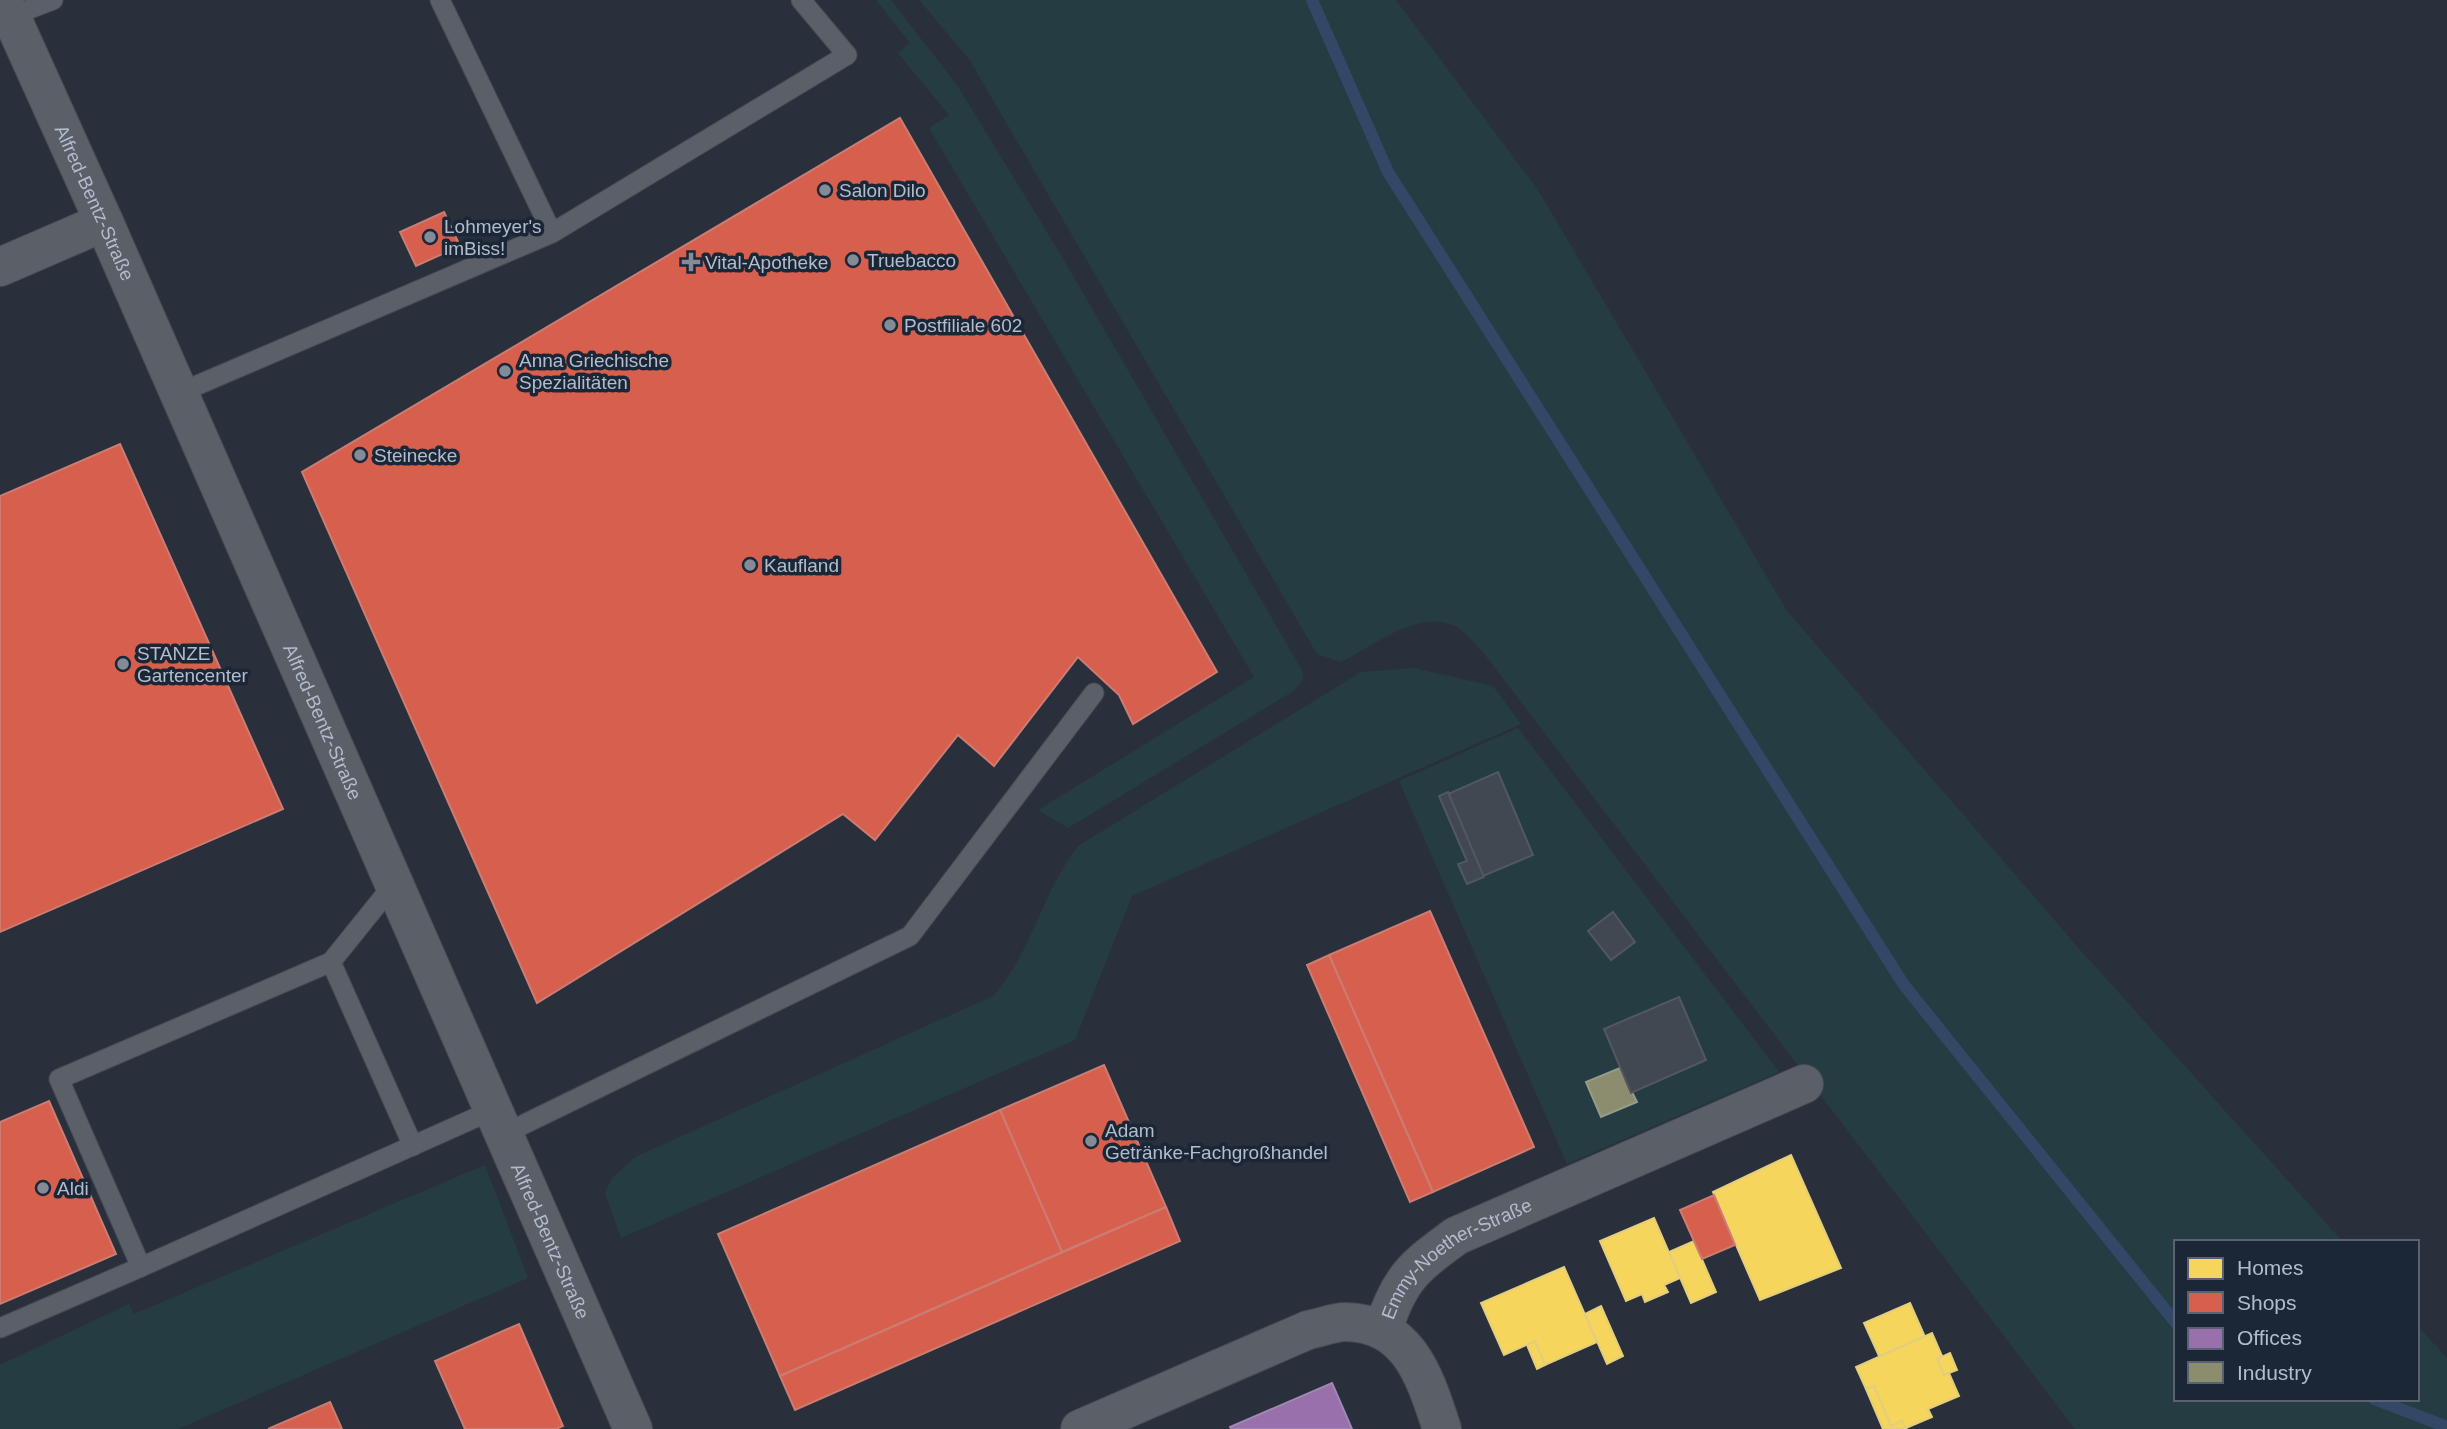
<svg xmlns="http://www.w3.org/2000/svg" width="2447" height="1429" viewBox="0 0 2447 1429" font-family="Helvetica,sans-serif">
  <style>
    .green { fill: #253d42 }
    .homes { fill: #f6d55c; stroke: #e2ce7e; stroke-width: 2 }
    .shops { fill: #d6604d; stroke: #cc7c73; stroke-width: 2 }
    .offices { fill: #9970ab; stroke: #a187b5; stroke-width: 2 }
    .industry { fill: #8c8c6e; stroke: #989a8a; stroke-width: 2 }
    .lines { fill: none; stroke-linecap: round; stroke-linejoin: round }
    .stream { stroke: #334866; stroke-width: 12 }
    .building { fill: #424852; stroke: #515862; stroke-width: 2 }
    .lane-casing { stroke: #464b53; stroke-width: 21 }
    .street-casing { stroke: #464b53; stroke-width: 40 }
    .lane { stroke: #5a5f68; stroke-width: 19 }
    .street { stroke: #5a5f68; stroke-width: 38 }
    .poi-dot { fill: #838b99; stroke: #1b2636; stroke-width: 2.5 }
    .labels { text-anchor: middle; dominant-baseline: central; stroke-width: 7; stroke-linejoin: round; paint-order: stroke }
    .poi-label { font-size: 19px; fill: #b3bccc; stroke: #1b2636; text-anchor: start }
    .street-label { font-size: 19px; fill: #b3bccc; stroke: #1b2636 }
  </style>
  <rect width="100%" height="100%" fill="#29303b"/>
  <g class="green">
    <polygon points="876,0 891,0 957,85 1061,255 1303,672 1302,681 1295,690 1068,828 1038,810 1254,677 929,128 949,115 898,53 910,43"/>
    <path d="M919,0H1396L1538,190L1787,611L2075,944L2343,1242H2176V1399H2417V1325L2447,1358V1429H2075L1482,651C1474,643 1464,630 1453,625C1417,610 1373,646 1341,662L1317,654L969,59Z"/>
    <path d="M1414,668L1493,686L1521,724L1132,896L1075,1040L621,1238L605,1193L612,1178L635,1157L993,996C1033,951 1041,894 1078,846L1361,672Z"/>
    <polygon points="1518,728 1779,1072 1567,1164 1399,781"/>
    <polygon points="485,1165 528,1278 178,1429 0,1429 0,1365 129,1304 134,1314"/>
  </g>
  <g class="homes">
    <polygon points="1791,1155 1841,1268 1760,1300 1713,1192"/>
    <polygon points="1654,1218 1680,1278 1664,1285 1668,1292 1645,1302 1642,1294 1626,1301 1600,1241"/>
    <polygon points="1694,1241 1716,1292 1691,1303 1669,1252"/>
    <polygon points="1564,1267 1597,1342 1545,1365 1535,1341 1504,1355 1481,1303"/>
    <polygon points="1910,1303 1925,1337 1879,1356 1864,1323"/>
    <polygon points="1601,1306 1623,1356 1607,1364 1585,1314"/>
    <polygon points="1932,1333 1942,1356 1937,1359 1944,1375 1949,1373 1959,1396 1928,1409 1932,1417 1906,1428 1902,1421 1891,1426 1874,1386 1866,1389 1856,1367"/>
    <polygon points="1535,1341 1545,1365 1537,1369 1527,1345"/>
    <polygon points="1950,1353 1957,1370 1944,1375 1937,1359"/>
    <polygon points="1874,1386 1891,1426 1902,1421 1906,1428 1883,1429 1866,1389"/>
  </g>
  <g class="shops">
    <polygon points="900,118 1217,672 1133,724 1119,695 1078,657 994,766 958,735 875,840 843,814 537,1003 302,472"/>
    <polygon points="444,212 460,246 416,266 400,232"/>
    <polygon points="120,444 283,809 0,932 0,496"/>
    <polygon points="1430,911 1534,1147 1433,1192 1329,955"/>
    <polygon points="1329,955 1433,1192 1410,1202 1307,965"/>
    <polygon points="1104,1065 1166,1207 1062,1252 1000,1110"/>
    <polygon points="49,1101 116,1254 0,1304 0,1122"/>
    <polygon points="1000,1110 1062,1252 780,1376 718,1234"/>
    <polygon points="1714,1195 1735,1245 1702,1259 1680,1210"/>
    <polygon points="1166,1207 1180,1241 795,1410 780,1376"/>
    <polygon points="519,1324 563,1426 556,1429 465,1429 435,1361"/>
    <polygon points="330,1402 342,1429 268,1429"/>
  </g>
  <polygon class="offices" points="1332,1383 1352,1429 1231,1429 1230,1427"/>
  <polygon class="industry" points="1620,1068 1637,1102 1601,1117 1586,1082"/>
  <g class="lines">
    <g class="stream">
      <polyline points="1312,0 1388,172 1904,985 2176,1323"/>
      <polyline points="2374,1399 2445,1426"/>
    </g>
  </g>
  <g class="building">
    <polygon points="1498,772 1533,855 1483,876 1448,794"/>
    <polygon points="1448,792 1484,877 1467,884 1458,864 1467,861 1439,796"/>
    <polygon points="1613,912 1635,942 1611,960 1588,931"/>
    <polygon points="1679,997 1706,1060 1631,1093 1604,1029"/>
  </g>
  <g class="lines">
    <defs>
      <g id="lane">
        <polyline points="440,0 552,233"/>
        <polyline points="11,16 53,0"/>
        <polyline points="179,393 552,233 847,55 801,0"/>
        <polyline points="393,885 331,962 59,1079 141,1267 495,1109"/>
        <polyline points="331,962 413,1146"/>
        <polyline points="504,1134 910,936 1094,693"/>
        <polyline points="0,1328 141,1267"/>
      </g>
      <g id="street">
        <path id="s1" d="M0,0L11,16L104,222L633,1429"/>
        <polyline points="0,267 104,222"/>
        <path id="s2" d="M1383,1330C1399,1278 1414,1267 1456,1236L1804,1084"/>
        <path d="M1080,1429L1308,1330C1320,1328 1334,1322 1345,1322C1410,1323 1425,1378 1442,1429"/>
      </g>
    </defs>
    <use href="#lane" class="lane-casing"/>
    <use href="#street" class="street-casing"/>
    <use href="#lane" class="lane"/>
    <use href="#street" class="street"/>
  </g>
  <g class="poi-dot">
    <circle cx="825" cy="190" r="7"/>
    <circle cx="430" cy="237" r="7"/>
    <circle cx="853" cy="260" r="7"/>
    <path d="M687.5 251.5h7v7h7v7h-7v7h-7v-7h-7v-7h7z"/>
    <circle cx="890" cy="325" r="7"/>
    <circle cx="505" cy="371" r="7"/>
    <circle cx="360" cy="455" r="7"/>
    <circle cx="750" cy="565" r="7"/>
    <circle cx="123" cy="664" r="7"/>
    <circle cx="1091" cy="1141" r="7"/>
    <circle cx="43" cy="1188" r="7"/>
  </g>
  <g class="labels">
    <g class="poi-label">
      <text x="839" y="190">Salon Dilo</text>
      <text x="444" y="226">Lohmeyer's<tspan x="444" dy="22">imBiss!</tspan></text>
      <text x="867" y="260">Truebacco</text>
      <text x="705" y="262">Vital-Apotheke</text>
      <text x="904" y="325">Postfiliale 602</text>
      <text x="519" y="360">Anna Griechische<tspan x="519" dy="22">Spezialitäten</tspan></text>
      <text x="374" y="455">Steinecke</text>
      <text x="764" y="565">Kaufland</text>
      <text x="137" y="653">STANZE<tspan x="137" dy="22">Gartencenter</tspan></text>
      <text x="1105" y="1130">Adam<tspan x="1105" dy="22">Getränke-Fachgroßhandel</tspan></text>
      <text x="57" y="1188">Aldi</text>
    </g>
    <g class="street-label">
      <text stroke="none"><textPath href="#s1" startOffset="224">Alfred-Bentz-Straße</textPath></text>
      <text stroke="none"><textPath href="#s1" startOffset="791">Alfred-Bentz-Straße</textPath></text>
      <text stroke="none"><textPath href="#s1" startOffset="1358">Alfred-Bentz-Straße</textPath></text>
      <text stroke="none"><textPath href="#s2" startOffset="108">Emmy-Noether-Straße</textPath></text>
    </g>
  </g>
  <rect x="2174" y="1240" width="245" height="161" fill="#1b2636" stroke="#586272" stroke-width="2"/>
  <rect x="2188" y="1258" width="35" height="21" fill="#f6d55c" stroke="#586272" stroke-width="2"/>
  <text x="2237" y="1275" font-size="21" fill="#b3bccc">Homes</text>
  <rect x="2188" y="1292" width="35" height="21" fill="#d6604d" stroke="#586272" stroke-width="2"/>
  <text x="2237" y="1310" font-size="21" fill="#b3bccc">Shops</text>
  <rect x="2188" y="1328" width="35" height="21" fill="#9970ab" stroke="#586272" stroke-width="2"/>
  <text x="2237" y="1345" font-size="21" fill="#b3bccc">Offices</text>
  <rect x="2188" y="1362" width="35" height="21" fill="#8c8c6e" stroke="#586272" stroke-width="2"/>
  <text x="2237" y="1380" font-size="21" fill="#b3bccc">Industry</text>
</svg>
